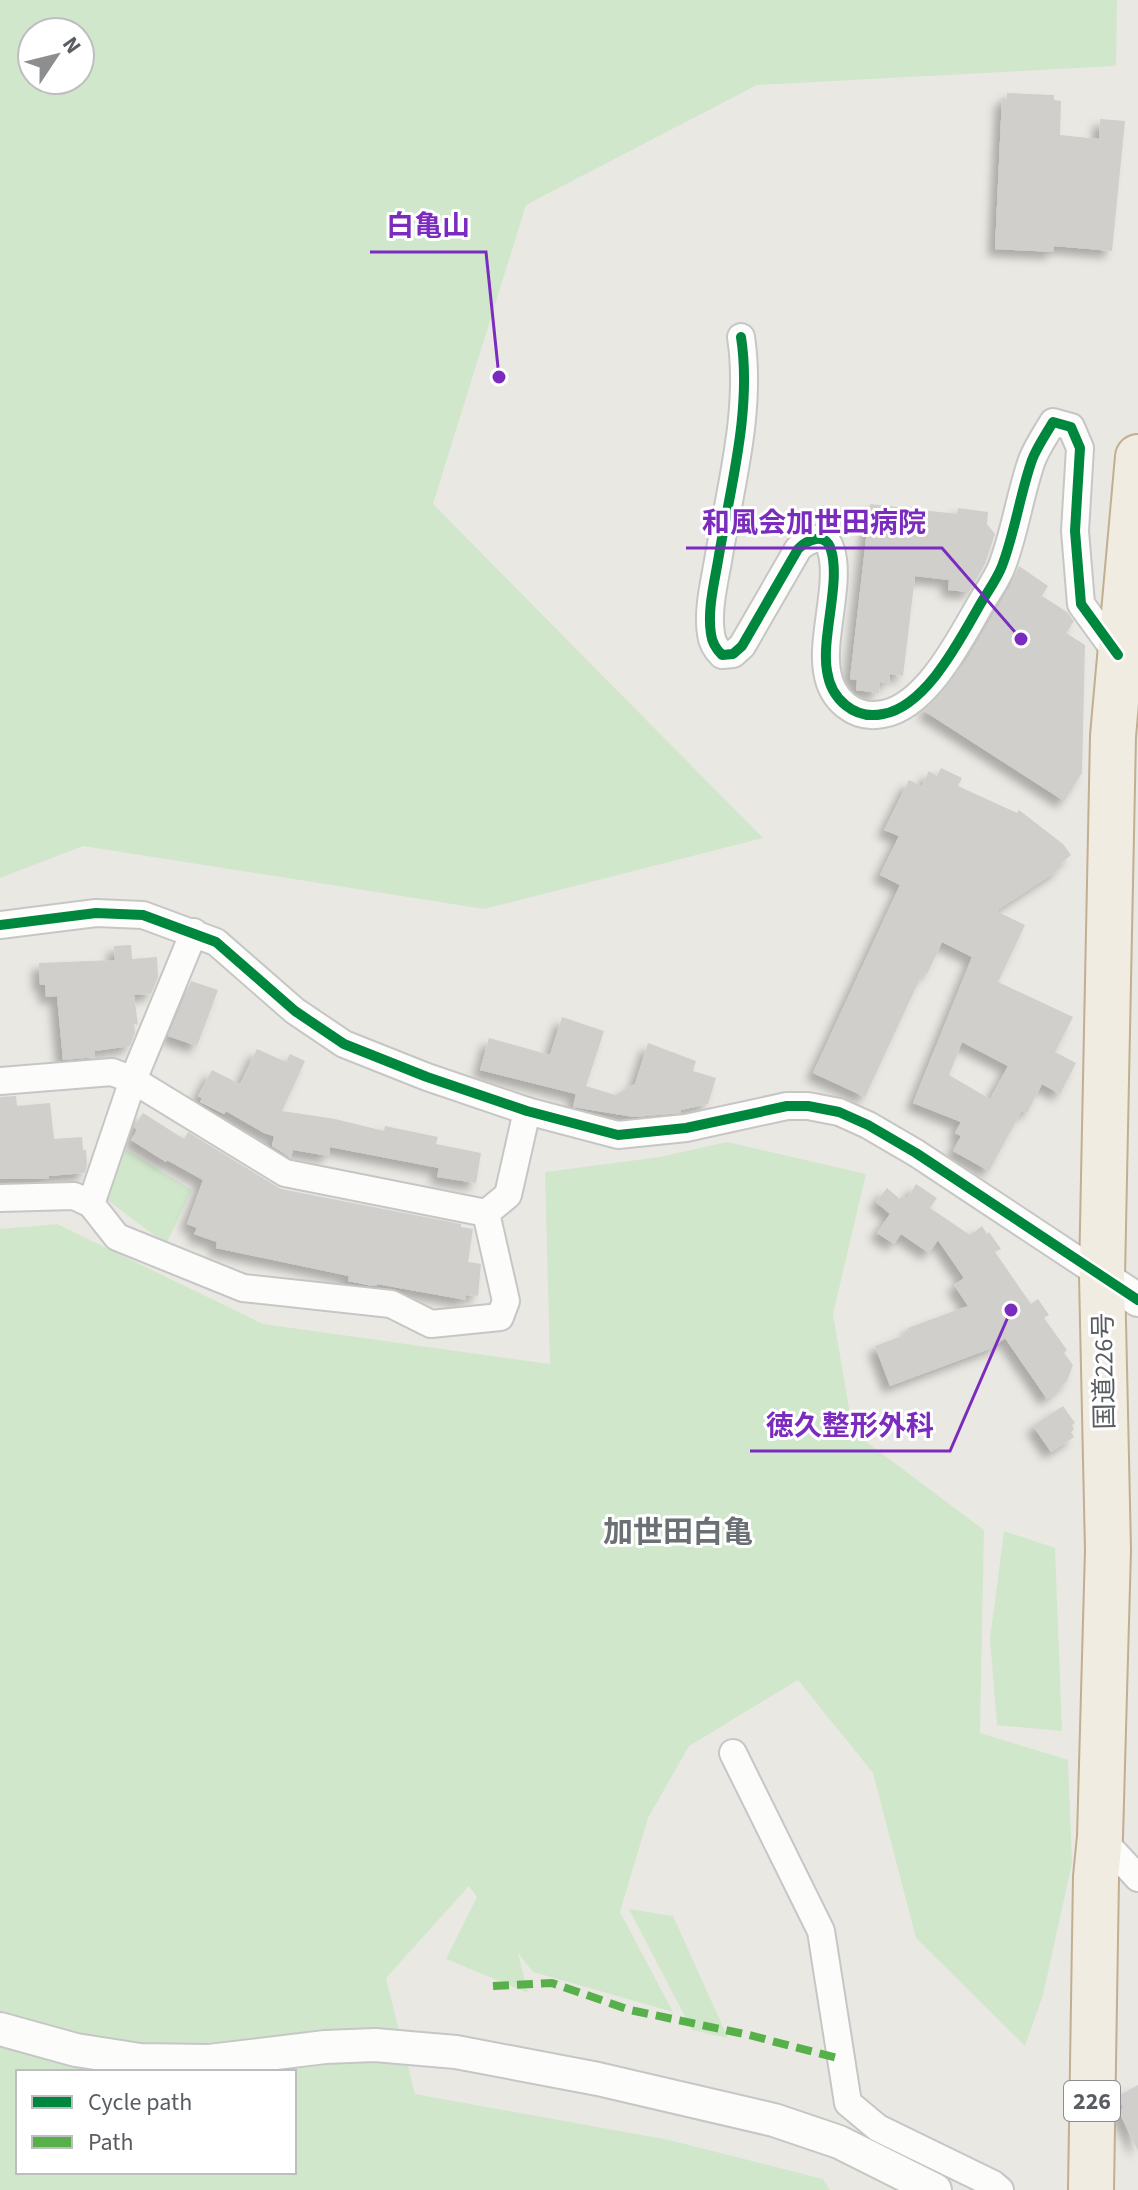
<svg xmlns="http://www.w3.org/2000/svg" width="1138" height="2190" viewBox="0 0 1138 2190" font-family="'Source Sans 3','Noto Sans JP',sans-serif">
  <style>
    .green { fill: #d1e7cc; fill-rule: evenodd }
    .building { fill: #d0cfcc; fill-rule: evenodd; filter: url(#shadow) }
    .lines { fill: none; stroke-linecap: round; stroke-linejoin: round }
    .minor-casing { stroke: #c6c6c6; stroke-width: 30 }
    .tertiary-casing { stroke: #c6c6c6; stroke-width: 36 }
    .trunk-casing { stroke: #c1af90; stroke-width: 48 }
    .minor { stroke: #fcfcfb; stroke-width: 26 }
    .tertiary { stroke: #fcfcfb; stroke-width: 32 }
    .trunk { stroke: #f0ece2; stroke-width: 44 }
    .quiet { stroke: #58b04a; stroke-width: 8; stroke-dasharray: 16 8; stroke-linecap: butt }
    .cycleway-casing { stroke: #fff; stroke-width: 15 }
    .cycleway { stroke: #00873e; stroke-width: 10 }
    .labels { text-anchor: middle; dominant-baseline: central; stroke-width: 6; stroke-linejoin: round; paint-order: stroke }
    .shield { fill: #fff; stroke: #8b8e91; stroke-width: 2 }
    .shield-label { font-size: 24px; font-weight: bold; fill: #595d62 }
    .street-label { font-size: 26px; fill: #595d62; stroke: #fff }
    .quarter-label { font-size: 30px; font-weight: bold; fill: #6a7074; stroke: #fff }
    .leader { fill: none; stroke: #7b2cbf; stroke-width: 3 }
    .callout-dot { fill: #7b2cbf; stroke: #fff; stroke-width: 3 }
    .callout-label { font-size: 28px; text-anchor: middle; font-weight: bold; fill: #7b2cbf; stroke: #fff; stroke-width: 6; stroke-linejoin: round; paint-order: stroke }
  </style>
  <defs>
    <filter id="shadow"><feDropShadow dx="-7" dy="7" stdDeviation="4" flood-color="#0004"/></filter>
  </defs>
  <rect width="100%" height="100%" fill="#eae8e3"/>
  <g class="green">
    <path d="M0,0H1117L1116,66L757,85L526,205L433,504L763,838L484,909L83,846L0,878ZM80,32V80H32V32Z"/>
    <path d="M727,1142L866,1174L833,1314L853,1432L984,1530L980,1733L1068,1760L1072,1863L1043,1995L1025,2046L916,1938L873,1773L798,1680L689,1746L648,1818L620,1912L673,2012L533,1972L518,1953L528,1993L446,1959L477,1897L469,1886L386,1978L415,2094L669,2140L823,2179L830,2190H0V1229L57,1224L263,1324L550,1364L545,1172L660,1157ZM18,2072H294V2172H18Z"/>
    <polygon points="125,1149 192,1190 166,1244 106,1199"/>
    <polygon points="1004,1531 1055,1548 1062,1731 997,1725 990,1639"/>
    <polygon points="629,1909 673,1916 728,2038 692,2030"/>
  </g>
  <g class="building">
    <polygon points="1007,93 1054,95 1054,100 1061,101 1060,135 1099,139 1100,119 1125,121 1112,251 1054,246 1054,252 995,249 1002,98 1007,99"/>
    <polygon points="870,504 957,514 958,508 988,512 987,524 995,534 985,564 969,592 948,590 949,580 915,576 903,676 890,674 889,683 880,682 879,693 856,690 857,680 850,679"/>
    <polygon points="1019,566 1048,586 1042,596 1067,612 1074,621 1066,633 1085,645 1082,773 1064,801 924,711 940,695 966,661 1009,588"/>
    <path d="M941,768L962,778L958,786L1017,813L1019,810L1063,844L1071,855L1059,865L1061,868L996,911L1025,925L998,982L1073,1017L1055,1052L1076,1063L1060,1094L1042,1084L1027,1113L1022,1110L989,1171L953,1151L961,1136L955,1133L961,1122L913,1103L972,957L942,942L927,974L923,972L865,1097L813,1073L900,885L880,875L899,836L884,830L909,780L922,786L929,771L937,776ZM962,1042L1008,1066L990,1099L949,1075Z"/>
    <polygon points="131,945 132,959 157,957 158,977 151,994 134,995 138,1025 134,1024 135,1033 130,1046 95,1051 95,1057 63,1060 57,996 46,997 45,985 40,985 39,963 115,960 114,946"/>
    <polygon points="191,981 218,990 197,1046 168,1036"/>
    <polygon points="562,1017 604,1031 586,1086 615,1095 635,1084 648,1043 696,1061 693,1071 716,1078 708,1104 681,1110 680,1113 634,1117 573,1107 576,1094 480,1070 489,1038 550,1055"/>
    <polygon points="257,1049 286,1062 290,1054 305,1061 282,1111 335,1119 384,1131 385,1126 438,1137 436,1144 481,1153 476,1183 437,1177 439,1168 330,1147 329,1156 293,1150 291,1158 272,1146 274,1136 264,1133 226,1111 224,1114 200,1102 202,1098 198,1096 212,1070 240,1084"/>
    <polygon points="16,1096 17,1106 50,1103 54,1139 82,1137 83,1150 86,1150 87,1165 85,1173 49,1176 49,1179 0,1179 0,1097"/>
    <polygon points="143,1113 184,1139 188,1132 281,1189 461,1224 461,1227 473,1229 468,1262 481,1264 478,1296 466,1295 466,1300 377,1284 377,1286 373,1286 348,1281 349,1276 216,1248 217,1242 194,1234 197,1228 187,1224 203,1180 167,1160 166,1162 131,1140 137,1130 134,1127"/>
    <polygon points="916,1184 937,1198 930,1208 970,1235 982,1226 987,1234 989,1232 1001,1249 995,1252 1031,1304 1038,1299 1049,1315 1044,1318 1067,1350 1064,1353 1073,1365 1067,1381 1047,1399 1005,1338 992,1348 890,1386 875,1346 910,1333 908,1328 968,1306 954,1285 964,1278 938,1240 929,1253 901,1234 894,1244 877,1233 890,1214 876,1202 887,1188 900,1199 902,1196 907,1199"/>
    <polygon points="1063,1406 1075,1423 1072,1425 1074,1429 1071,1432 1074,1437 1051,1452 1033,1426"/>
    <polygon points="1138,2085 1138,2151 1118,2110 1123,2108 1118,2096"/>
  </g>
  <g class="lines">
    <defs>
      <g id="minor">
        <path d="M741,337C752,408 731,485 719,555C715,580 707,609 711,634C712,643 716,649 722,655L733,654L742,646L798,549C807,540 826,531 831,550C841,582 821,638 827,671C831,699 854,720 883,714C927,706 960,639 981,603C988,591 997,579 1002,566C1015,532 1020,494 1032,460C1037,447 1046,434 1053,422L1071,427L1080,448L1075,531L1081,604L1118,655"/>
        <polyline points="0,925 96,913 143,915 216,942 295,1011 344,1044 427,1077 527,1111 618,1135 686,1128 787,1106 808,1106 839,1112 868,1125 916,1153 1102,1276"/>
        <polyline points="0,1081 112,1072 133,1080 285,1173 486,1213"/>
        <polyline points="0,1198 74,1196 91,1204 117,1237 243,1288 391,1304 431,1324 500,1317 506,1301 486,1213 508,1195 527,1111"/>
        <polyline points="91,1204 133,1080 194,932"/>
        <polyline points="733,1753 821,1931 848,2103 878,2128 993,2184 1000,2190"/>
        <polyline points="1100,1837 1138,1878"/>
      </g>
      <g id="tertiary">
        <polyline points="1102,1276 1138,1300"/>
        <polyline points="0,2029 76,2050 140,2060 209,2061 325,2047 375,2045 456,2052 598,2079 774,2120 839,2142 935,2190"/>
      </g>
      <polyline id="trunk" points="1091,2190 1096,1877 1100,1837 1108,1550 1102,1276 1113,736 1138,457"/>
    </defs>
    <use href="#minor" class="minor-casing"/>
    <use href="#tertiary" class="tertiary-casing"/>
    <use href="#trunk" class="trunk-casing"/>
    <use href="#minor" class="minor"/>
    <use href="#tertiary" class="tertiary"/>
    <use href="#trunk" class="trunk"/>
    <polyline class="quiet" points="493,1986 552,1983 630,2010 749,2035 841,2059"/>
    <defs>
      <g id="cycleway">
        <path d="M741,337C752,408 731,485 719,555C715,580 707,609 711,634C712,643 716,649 722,655L733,654L742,646L798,549C807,540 826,531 831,550C841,582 821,638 827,671C831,699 854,720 883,714C927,706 960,639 981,603C988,591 997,579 1002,566C1015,532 1020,494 1032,460C1037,447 1046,434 1053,422L1071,427L1080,448L1075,531L1081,604L1118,655"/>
        <polyline points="0,925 96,913 143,915 216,942 295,1011 344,1044 427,1077 527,1111 618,1135 686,1128 787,1106 808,1106 839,1112 868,1125 916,1153 1138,1300"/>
      </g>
    </defs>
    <use href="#cycleway" class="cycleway-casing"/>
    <use href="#cycleway" class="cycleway"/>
  </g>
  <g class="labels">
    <rect class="shield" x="1064" y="2081" width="56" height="40" rx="6"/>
    <g class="shield-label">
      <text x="1092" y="2101">226</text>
    </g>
    <g class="street-label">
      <text transform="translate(1104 1371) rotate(-91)">国道226号</text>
    </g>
    <g class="quarter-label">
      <text x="678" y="1532">加世田白亀</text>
    </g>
  </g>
  <path class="leader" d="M499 377L486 252H370M1021 639L942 548H686M1011 1310L950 1451H750"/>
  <g class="callout-dot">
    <circle cx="499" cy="377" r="8"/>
    <circle cx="1021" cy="639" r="8"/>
    <circle cx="1011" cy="1310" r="8"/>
  </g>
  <g class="callout-label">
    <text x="428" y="235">白亀山</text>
    <text x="814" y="532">和風会加世田病院</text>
    <text x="850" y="1435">徳久整形外科</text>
  </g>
  <rect x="16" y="2070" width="280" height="104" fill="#ffffff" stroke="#bdbec0" stroke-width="2"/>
  <rect x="32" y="2096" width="40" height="12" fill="#00873e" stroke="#bdbec0" stroke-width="2"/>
  <text x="88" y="2110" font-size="24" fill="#595d62">Cycle path</text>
  <rect x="32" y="2136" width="40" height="12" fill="#58b04a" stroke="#bdbec0" stroke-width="2"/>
  <text x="88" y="2150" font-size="24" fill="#595d62">Path</text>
  <g transform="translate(56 56) rotate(55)"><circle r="38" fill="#ffffff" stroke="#bdbec0" stroke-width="2"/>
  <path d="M0-6L14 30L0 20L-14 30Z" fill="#8c8e8f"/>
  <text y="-12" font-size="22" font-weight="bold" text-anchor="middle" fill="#595d62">N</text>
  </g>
</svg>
